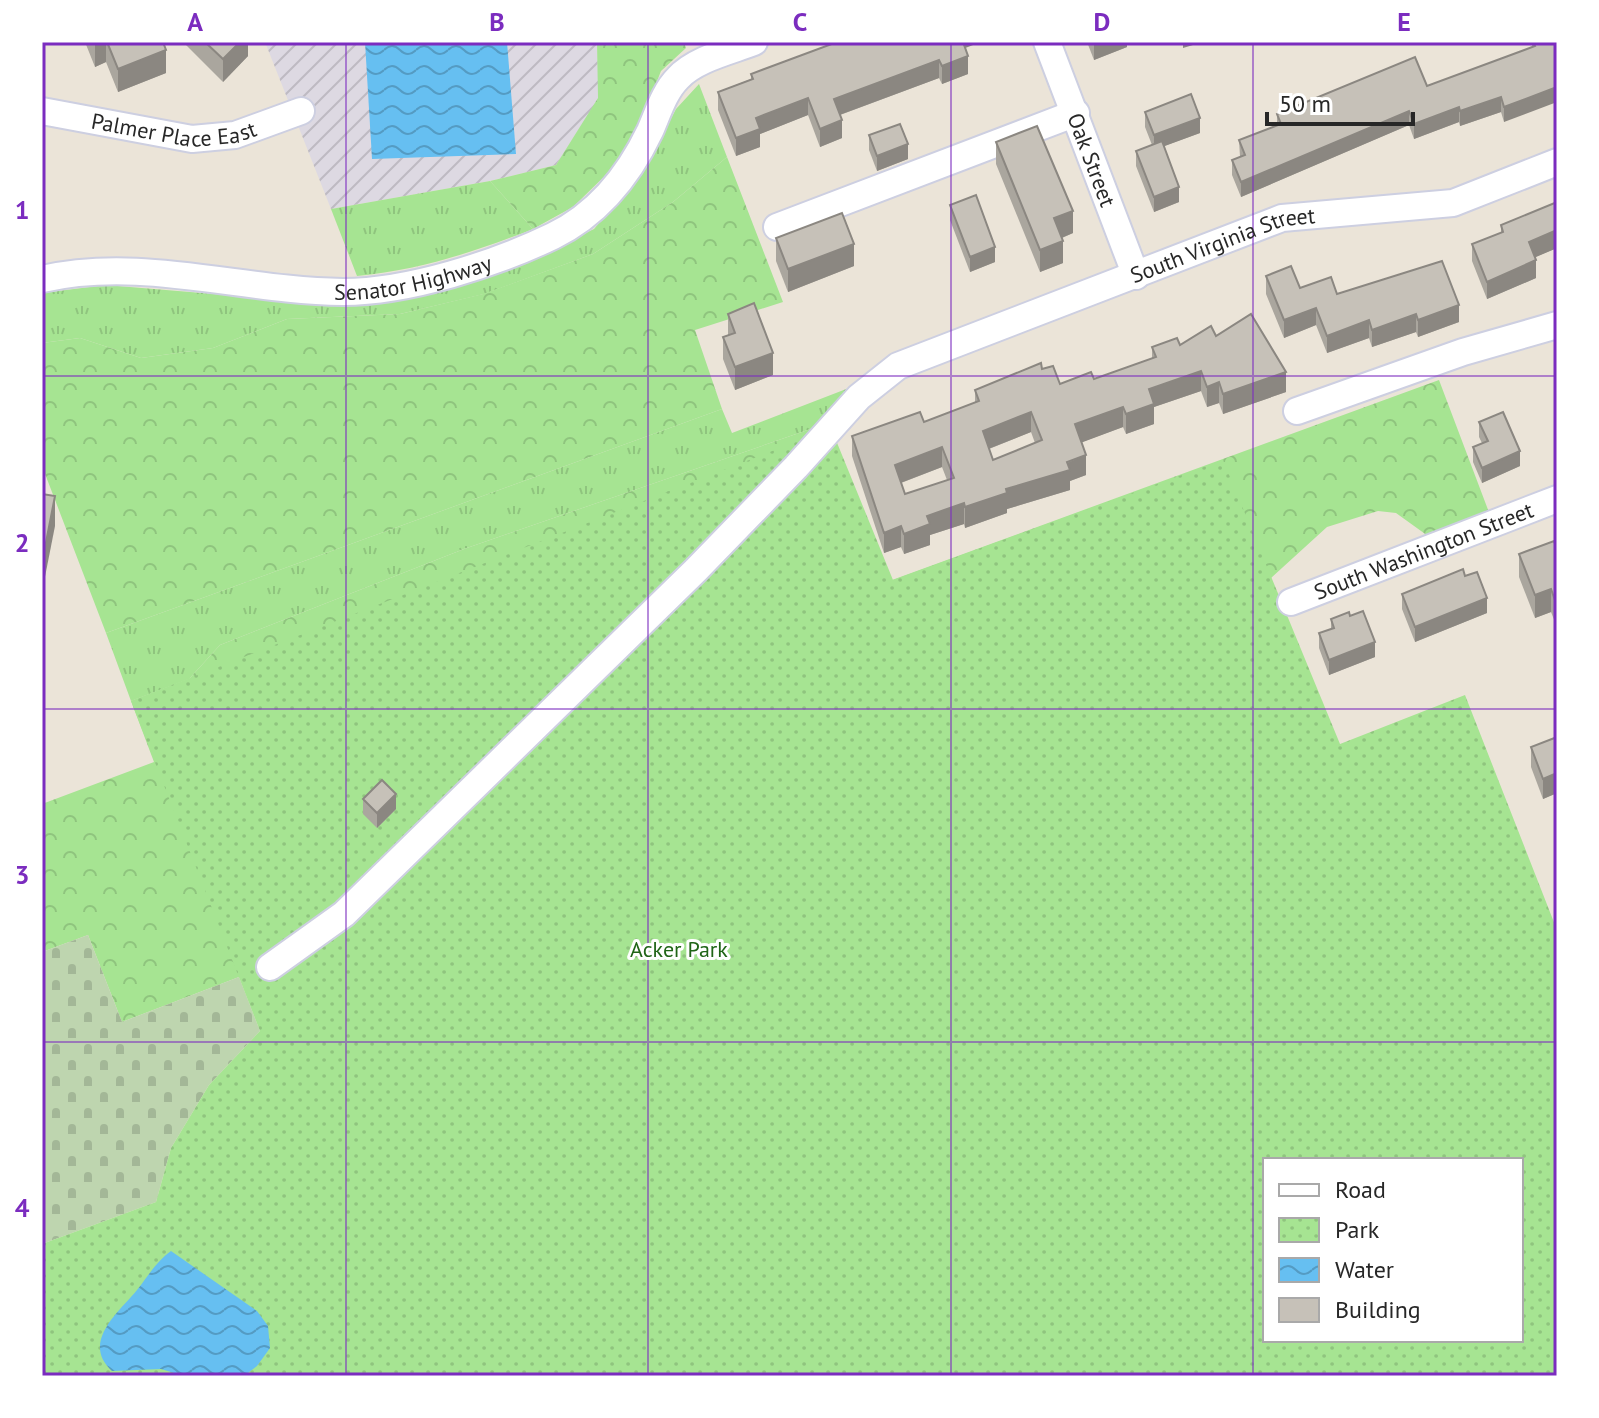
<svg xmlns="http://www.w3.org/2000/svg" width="1599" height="1418" viewBox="0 0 1599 1418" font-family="'PT Sans',sans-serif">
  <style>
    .industrial { fill: url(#industrial-furrows) }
    .grass { fill: url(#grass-tufts) }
    .forest { fill: url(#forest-crowns) }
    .cemetery { fill: url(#cemetery-stones) }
    .park { fill: url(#park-dots); fill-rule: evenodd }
    .water { fill: url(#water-waves) }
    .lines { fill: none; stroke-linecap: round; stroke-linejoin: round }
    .minor-casing { stroke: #cdcfe1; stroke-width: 30 }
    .minor { stroke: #fff; stroke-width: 26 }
    .wall { fill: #aaa69e; fill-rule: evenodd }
    .shaded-wall { fill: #8b8781 }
    .building { fill: #c6c1b8; stroke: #8b8781; stroke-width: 2; fill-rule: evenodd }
    .grid { fill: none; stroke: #7b2cbf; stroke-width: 2; stroke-opacity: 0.55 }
    .labels { text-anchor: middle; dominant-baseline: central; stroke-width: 6; stroke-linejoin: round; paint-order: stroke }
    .street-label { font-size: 22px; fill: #272727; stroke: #fff }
    .park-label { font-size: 22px; fill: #206517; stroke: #fff }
    .neatline { fill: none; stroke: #7b2cbf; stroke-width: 3 }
    .grid-label { font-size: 26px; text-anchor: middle; font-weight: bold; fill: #7b2cbf }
  </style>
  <defs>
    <pattern id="industrial-furrows" width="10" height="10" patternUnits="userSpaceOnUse" patternTransform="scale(2)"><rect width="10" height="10" fill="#ddd9e2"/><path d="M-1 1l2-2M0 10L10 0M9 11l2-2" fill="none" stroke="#bebac2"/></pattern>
    <pattern id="grass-tufts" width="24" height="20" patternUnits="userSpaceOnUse" patternTransform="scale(2)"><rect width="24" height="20" fill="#a6e492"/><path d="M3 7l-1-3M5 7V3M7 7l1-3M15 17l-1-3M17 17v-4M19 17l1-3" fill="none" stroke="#8fc47e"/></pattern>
    <pattern id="forest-crowns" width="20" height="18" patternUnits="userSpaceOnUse" patternTransform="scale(2)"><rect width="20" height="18" fill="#a6e492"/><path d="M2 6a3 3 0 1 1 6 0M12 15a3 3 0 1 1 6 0" fill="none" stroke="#8fc47e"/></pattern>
    <pattern id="cemetery-stones" width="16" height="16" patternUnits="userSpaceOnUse" patternTransform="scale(2)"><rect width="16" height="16" fill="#bed5af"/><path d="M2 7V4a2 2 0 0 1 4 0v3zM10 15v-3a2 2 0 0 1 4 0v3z" fill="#a3b797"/></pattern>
    <pattern id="park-dots" width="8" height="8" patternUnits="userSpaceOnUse" patternTransform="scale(2)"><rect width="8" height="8" fill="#a6e492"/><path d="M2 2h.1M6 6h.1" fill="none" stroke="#8fc47e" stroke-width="1.8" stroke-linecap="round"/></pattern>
    <pattern id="water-waves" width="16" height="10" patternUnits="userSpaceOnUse" patternTransform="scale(2)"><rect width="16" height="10" fill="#66bff1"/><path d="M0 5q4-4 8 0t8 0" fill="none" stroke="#549bc3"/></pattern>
  </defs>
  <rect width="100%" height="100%" fill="#ebe4d8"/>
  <polygon class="industrial" points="265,42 597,42 599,98 556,165 490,181 331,209"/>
  <g class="grass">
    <polygon points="699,84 727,157 673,202 593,254 484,294 400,314 287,319 213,348 141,358 80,338 42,343 42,293 106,285 321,303 534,258 594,229 644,171 676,109"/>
    <path d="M490,181L533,229C475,252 419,270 357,276L331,209Z"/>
    <polygon points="867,381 828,423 464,549 220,645 189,679 131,701 106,633 722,409 732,433"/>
  </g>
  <g class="forest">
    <polygon points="597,42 684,42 686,48 661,71 638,130 615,166 573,207 533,229 490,181 556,165 598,98"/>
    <polygon points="727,157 783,302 695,330 722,409 106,633 42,466 42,343 80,338 141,358 213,348 287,319 400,314 483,294 593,254 673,202"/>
    <polygon points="1439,380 1490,515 1428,536 1396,513 1378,511 1327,527 1271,578 892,580"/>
    <polygon points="828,423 260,934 239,977 122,1022 88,935 42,952 42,804 154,762 131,701 189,679 220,645 464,549"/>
  </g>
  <polygon class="cemetery" points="88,935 122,1022 239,977 260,1031 209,1085 171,1148 156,1202 42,1244 42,952"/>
  <path class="park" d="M831,428L893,580L1223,460L1340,744L1465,695L1557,930V1366L1552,1376H42V1244L156,1202L171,1148L209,1085L260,1031L131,701ZM1265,1160H1521V1340H1265Z"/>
  <g class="water">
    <polygon points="365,42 507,42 516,154 372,159"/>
    <path d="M171,1251L257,1311L268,1326L270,1348L257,1366L244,1376H184L161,1369L112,1371C80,1342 120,1311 137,1290C149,1275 155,1263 171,1251Z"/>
  </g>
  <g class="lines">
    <defs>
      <g id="minor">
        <path id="s1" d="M1047,42L1136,276"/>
        <path id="s2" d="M42,111L192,139L235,135L301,111"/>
        <polyline points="777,227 1076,113"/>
        <path id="s3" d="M42,279C142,256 242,291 343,292C408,292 495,264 553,236C598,214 629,175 650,131C658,113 664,92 678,78C695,59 731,51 754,42"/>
        <polyline points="1297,411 1463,352 1557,325"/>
        <path id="s4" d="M1291,602L1557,499"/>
        <path id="s5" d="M270,967L344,914L696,570L796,467L859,397L898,366L1282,218L1453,203L1557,162"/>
      </g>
    </defs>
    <use href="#minor" class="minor-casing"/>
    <use href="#minor" class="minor"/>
  </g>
  <g class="wall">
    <polygon points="85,42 163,42 166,73 118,92 106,62 95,67"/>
    <polygon points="185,42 248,42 248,56 223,82 185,44"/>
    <polygon points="1087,42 1127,42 1127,47 1094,60"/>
    <polygon points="1532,42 1557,42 1504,122 1501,112 1460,126 1459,122 1414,139 1409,125 1241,197 1232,175 1232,160 1240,157 1239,140 1277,126 1277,114 1427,86 1532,47"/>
    <polygon points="966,48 968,74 942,84 939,78 840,115 842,138 820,147 808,115 760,134 760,147 736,156 718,110 718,92 751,79 751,74"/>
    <polygon points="1145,112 1200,133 1164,146 1179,202 1154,212 1136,166 1136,151 1152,145 1145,127"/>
    <polygon points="869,135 908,159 877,171 869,150"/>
    <polygon points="996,142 1073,233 1062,238 1063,263 1040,272 996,164"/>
    <polygon points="950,205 995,262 970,272 950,220"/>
    <polygon points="1501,225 1557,248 1535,257 1536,278 1487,299 1472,261 1472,244 1501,233"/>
    <polygon points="776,238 854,266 788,292 776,261"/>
    <polygon points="1266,276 1300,288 1337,294 1459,322 1418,337 1416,332 1372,347 1369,338 1327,353 1316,325 1284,338 1266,294"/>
    <polygon points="728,314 773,375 735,390 723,359 723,337 728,335"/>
    <path d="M1216,336L1286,392L1223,414L1219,403L1207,407L1201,391L1154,407V424L1126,434L1123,427L1082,442L1086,475L1070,481V490L1007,509V513L965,528L964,524L930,535V545L904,554L901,547L884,553L852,456V436L924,422L975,403V390L1042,369L1060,384L1094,379L1152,358V347L1180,345ZM1031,432L1035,443L993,460L989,449ZM942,467L947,480L905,494L901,483Z"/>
    <polygon points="1479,422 1520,466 1482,483 1473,462 1473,447 1482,443 1479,437"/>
    <polygon points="1557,550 1555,622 1551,612 1535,618 1519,577 1519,554"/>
    <polygon points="1465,576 1487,613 1415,642 1402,609 1402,594"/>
    <polygon points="1331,619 1375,657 1329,675 1319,648 1319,633 1331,629"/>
    <polygon points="1557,737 1557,793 1543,799 1531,767 1531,747"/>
    <polygon points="363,799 396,809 377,828 363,814"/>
  </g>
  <g class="shaded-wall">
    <polygon points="101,42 106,42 106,62 95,67 95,44"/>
    <polygon points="240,42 248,42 248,56 223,82 223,59"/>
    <polygon points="960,42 981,42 960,50"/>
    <polygon points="1094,42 1127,42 1127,47 1094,60"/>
    <polygon points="1183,42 1203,42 1183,48"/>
    <polygon points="166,50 166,73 118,92 118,69"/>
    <polygon points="968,56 968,74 942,84 942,66"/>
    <polygon points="939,60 939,78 834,117 834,99"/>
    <polygon points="1557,87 1557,102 1504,122 1504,107"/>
    <polygon points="1501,97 1501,112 1460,126 1460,111"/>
    <polygon points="808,98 808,115 760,134 760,147 736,156 736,138 756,118"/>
    <polygon points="1459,107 1459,122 1414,139 1414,124"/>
    <polygon points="1409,111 1409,125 1241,197 1241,182"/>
    <polygon points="1200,118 1200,133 1154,150 1154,135"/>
    <polygon points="842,120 842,138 820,147 820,129"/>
    <polygon points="908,144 908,159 877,171 877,156"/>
    <polygon points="1179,187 1179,202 1154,212 1154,197"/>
    <polygon points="1073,211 1073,233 1054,241 1054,218"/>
    <polygon points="1557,230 1557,248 1529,260 1529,242"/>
    <polygon points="1063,241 1063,263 1040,272 1040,250"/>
    <polygon points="854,244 854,266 788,292 788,269"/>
    <polygon points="995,247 995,262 970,272 970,257"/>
    <polygon points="1536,260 1536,278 1487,299 1487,282"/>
    <polygon points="1459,305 1459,322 1418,337 1418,320"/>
    <polygon points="1316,308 1316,325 1284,338 1284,320"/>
    <polygon points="1416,314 1416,332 1372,347 1372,330"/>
    <polygon points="1369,320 1369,338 1327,353 1327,336"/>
    <polygon points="773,353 773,375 735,390 735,367"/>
    <polygon points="1201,371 1201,391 1154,407 1154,424 1126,434 1126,414 1149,389"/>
    <polygon points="1286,372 1286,392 1223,414 1223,394"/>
    <polygon points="1219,382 1219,403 1207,407 1207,387"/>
    <polygon points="1123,407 1123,427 1075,445 1075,424"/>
    <polygon points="1031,412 1031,432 983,451 983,431"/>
    <polygon points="942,447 942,467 895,485 895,465"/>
    <polygon points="1520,451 1520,466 1482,483 1482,468"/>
    <polygon points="1086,455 1086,475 1070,481 1070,490 1007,509 1007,513 965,528 965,507"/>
    <polygon points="55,496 55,526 42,592 42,563"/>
    <polygon points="964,503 964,524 930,535 930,545 904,554 904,534 927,516"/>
    <polygon points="901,526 901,547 884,553 884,533"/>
    <polygon points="1551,589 1551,612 1535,618 1535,595"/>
    <polygon points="1487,598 1487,613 1415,642 1415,627"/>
    <polygon points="1557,599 1557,621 1555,622 1555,600"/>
    <polygon points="1375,642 1375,657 1329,675 1329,660"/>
    <polygon points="1557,773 1557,793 1543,799 1543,779"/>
    <polygon points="396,794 396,809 377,828 377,813"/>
  </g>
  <g class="building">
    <polygon points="107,42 163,42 166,50 118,69"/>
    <polygon points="205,42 240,42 223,59"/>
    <polygon points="837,42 963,42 968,56 942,66 939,60 834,99 842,120 820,129 808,98 756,118 760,129 736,138 718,92 753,79 751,74"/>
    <polygon points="1533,42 1557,42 1557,87 1504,107 1501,97 1460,111 1459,107 1414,124 1409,111 1241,182 1232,160 1245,155 1239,140 1281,124 1277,114 1415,57 1427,86 1535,46"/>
    <polygon points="1191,94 1200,118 1154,135 1145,112"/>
    <polygon points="900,124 908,144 877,156 869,135"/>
    <polygon points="1037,126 1073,211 1054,218 1063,241 1040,250 996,142"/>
    <polygon points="1162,141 1179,187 1154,197 1136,151"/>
    <polygon points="976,195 995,247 970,257 950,205"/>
    <polygon points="1557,202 1557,230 1529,242 1536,260 1487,282 1472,244 1503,232 1501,225"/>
    <polygon points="842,213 854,244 788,269 776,238"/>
    <polygon points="1442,261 1459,305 1418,320 1416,314 1372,330 1369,320 1327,336 1316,308 1284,320 1266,276 1291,266 1300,288 1331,277 1337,294"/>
    <polygon points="754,303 773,353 735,367 723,337 735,333 728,314"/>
    <path d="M1251,314L1286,372L1223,394L1219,382L1207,387L1201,371L1149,389L1154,404L1126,414L1123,407L1075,424L1086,455L1067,462L1070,470L1006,489L1007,493L965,507L964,503L927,516L930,524L904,534L901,526L884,533L852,436L920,412L924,422L979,401L975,390L1041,363L1042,369L1053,366L1060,384L1091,372L1094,379L1156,357L1152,347L1177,338L1180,345L1211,326L1216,336ZM1031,412L1042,440L993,460L983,431ZM942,447L954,478L905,494L895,465Z"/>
    <polygon points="1503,412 1520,451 1482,468 1473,447 1488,441 1479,422"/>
    <polygon points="42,494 55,496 42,563"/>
    <polygon points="1554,541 1557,550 1557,599 1555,600 1551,589 1535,595 1519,554"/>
    <polygon points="1463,569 1465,576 1477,572 1487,598 1415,627 1402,594"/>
    <polygon points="1363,611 1375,642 1329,660 1319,633 1334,628 1331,619 1349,612 1350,616"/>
    <polygon points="1557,737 1557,773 1543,779 1531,747"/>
    <polygon points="382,780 396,794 377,813 363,799"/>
  </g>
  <path class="grid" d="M346,42V1376M648,42V1376M951,42V1376M1253,42V1376M42,376H1557M42,709H1557M42,1042H1557"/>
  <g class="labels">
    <g class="street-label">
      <text stroke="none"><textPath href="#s2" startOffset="134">Palmer Place East</textPath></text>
      <text stroke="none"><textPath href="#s1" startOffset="126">Oak Street</textPath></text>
      <text stroke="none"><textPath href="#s5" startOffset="1218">South Virginia Street</textPath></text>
      <text stroke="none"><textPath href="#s3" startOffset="374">Senator Highway</textPath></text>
      <text stroke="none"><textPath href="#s4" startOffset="142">South Washington Street</textPath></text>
    </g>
    <g class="park-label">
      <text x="679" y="949">Acker Park</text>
    </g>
  </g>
  <rect width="1599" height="1418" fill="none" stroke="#ffffff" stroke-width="88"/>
  <rect x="1263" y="1158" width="260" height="184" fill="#ffffff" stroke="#a9a9a9" stroke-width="2"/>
  <rect x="1279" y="1184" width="40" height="12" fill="#ffffff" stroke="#a9a9a9" stroke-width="2"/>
  <text x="1335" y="1198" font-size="24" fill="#272727">Road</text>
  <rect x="1279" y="1218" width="40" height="24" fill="url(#park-dots)" stroke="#a9a9a9" stroke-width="2"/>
  <text x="1335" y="1238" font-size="24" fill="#272727">Park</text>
  <rect x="1279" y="1258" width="40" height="24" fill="url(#water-waves)" stroke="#a9a9a9" stroke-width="2"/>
  <text x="1335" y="1278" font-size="24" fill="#272727">Water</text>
  <rect x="1279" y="1298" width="40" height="24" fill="#c6c1b8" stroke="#a9a9a9" stroke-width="2"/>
  <text x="1335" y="1318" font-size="24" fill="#272727">Building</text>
  <path d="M1267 112v12h146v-12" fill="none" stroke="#272727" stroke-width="4"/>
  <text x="1279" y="112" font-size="24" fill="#272727" stroke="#ffffff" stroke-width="6" paint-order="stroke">50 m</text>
  <rect x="44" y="44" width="1511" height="1330" class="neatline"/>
  <g class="grid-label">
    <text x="195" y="31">A</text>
    <text x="497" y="31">B</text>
    <text x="800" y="31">C</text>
    <text x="1102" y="31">D</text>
    <text x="1404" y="31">E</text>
    <text x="22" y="219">1</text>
    <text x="22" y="552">2</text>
    <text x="22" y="884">3</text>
    <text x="22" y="1217">4</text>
  </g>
</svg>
